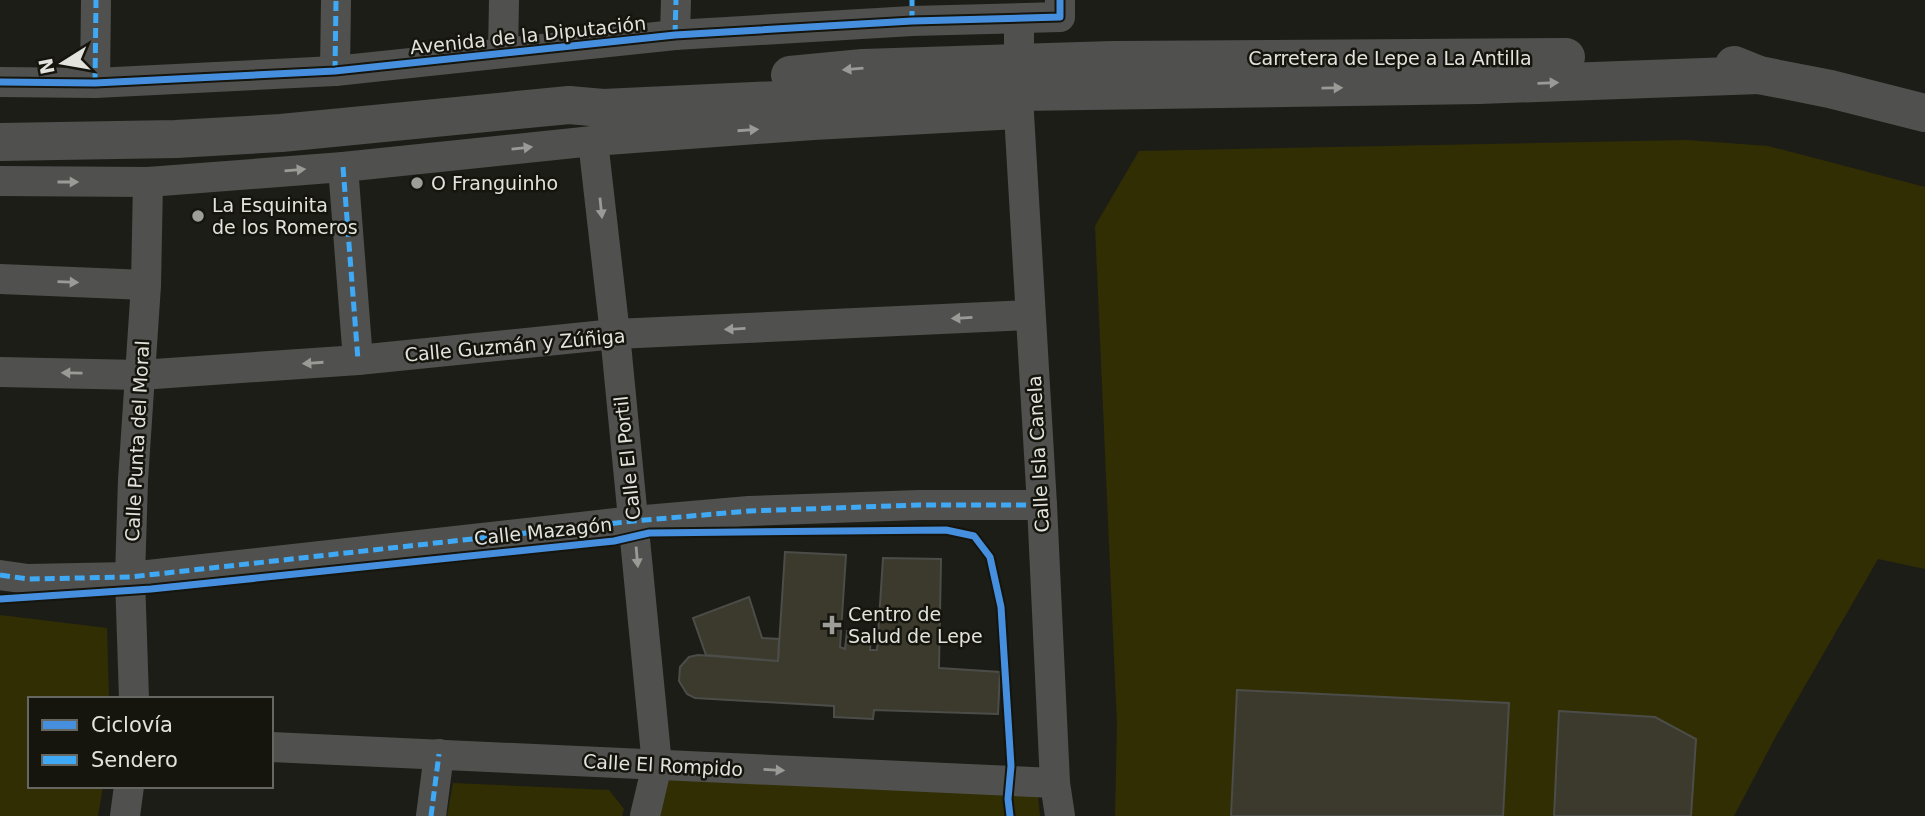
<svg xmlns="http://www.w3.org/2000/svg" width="1925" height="816" viewBox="0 0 1925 816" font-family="'DejaVu Sans',sans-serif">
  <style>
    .green { fill: #312e03 }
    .building { fill: #3b3a2d; stroke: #4c4c49; stroke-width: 2 }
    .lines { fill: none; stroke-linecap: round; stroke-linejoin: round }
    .street { stroke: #50504e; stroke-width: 30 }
    .secondary { stroke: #50504e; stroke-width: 38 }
    .quiet { stroke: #3fa9f5; stroke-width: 5; stroke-dasharray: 10 5; stroke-linecap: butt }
    .cycleway-casing { stroke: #15150e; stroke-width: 11 }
    .cycleway { stroke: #468fdf; stroke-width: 7 }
    .oneway { fill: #9a9a96 }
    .poi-dot { fill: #9e9e99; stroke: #15150e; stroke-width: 2.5 }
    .labels { text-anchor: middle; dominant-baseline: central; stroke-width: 5; stroke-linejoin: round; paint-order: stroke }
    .street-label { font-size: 19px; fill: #e3e3de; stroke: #15150e }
    .poi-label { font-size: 19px; fill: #e3e3de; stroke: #15150e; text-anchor: start }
  </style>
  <rect width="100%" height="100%" fill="#1d1d18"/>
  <g class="green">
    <polygon points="1687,140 1768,146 1925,187 1925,569 1878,559 1776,736 1734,816 1115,816 1117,725 1095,226 1139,151"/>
    <polygon points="0,615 107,628 109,699 30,699 30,786 103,786 98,816 0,816"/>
    <polygon points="669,779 1038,796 1040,816 660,816"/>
    <polygon points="453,783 609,790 624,809 622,816 447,816"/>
  </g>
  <g class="building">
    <polygon points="785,552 846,555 840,647 845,649 847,631 871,633 870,650 877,650 883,558 941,559 939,668 1000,672 998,714 874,710 873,719 834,717 834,706 695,698 687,694 679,681 680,667 689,657 698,655 778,661"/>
    <polygon points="749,597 762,638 779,639 778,661 706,655 693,618"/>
    <polygon points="1237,690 1509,703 1503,816 1231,816"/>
    <polygon points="1559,711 1655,717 1696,739 1691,816 1554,816"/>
  </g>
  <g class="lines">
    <g class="street">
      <polyline points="1019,19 1019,114 1042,505 1055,783 1060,816"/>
      <polyline points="675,35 676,0"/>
      <polyline points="503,53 504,0"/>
      <polyline points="335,71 336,0"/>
      <polyline points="0,82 95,83 335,71 675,35 912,21 1060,17 1060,0"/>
      <polyline points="95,83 96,0"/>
      <polyline points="593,141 615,334 657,765 645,816"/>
      <polyline points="343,167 358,360"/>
      <polyline points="0,181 148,182 343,167 593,141 813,125 1019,114"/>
      <polyline points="0,279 146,285"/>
      <polyline points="0,372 140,375 358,360 615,334 1030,315"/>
      <polyline points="0,575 28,579 130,577 634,521 749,511 919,505 1042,505"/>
      <polyline points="134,699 130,577 133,480 146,285 148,182"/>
      <polyline points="271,747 1055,783"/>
      <polyline points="125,816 129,786"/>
      <polyline points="431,816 439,754"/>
    </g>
    <g class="secondary">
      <polyline points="1734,65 1759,75 1830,89 1925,113"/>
      <polyline points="790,75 863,68 1113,60 1566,57"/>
      <polyline points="0,142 176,139 281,133 569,105 603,108 863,96 1019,92 1479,85 1759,75"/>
    </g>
    <g class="quiet">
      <polyline points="912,21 912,0"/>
      <polyline points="675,35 676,0"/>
      <polyline points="335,71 336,0"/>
      <polyline points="95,83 96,0"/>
      <polyline points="343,167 358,360"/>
      <polyline points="0,575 28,579 130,577 634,521 749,511 919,505 1042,505"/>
      <polyline points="431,816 439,754"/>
    </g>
    <defs>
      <g id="cycleway">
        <polyline points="0,82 95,83 335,71 675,35 912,21 1060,17 1060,0"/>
        <polyline points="0,599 151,589 614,541 649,533 946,530 974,536 990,557 1001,607 1011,766 1008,799 1010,816"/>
      </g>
    </defs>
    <use href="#cycleway" class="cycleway-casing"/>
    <use href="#cycleway" class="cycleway"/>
  </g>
  <defs><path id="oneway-solid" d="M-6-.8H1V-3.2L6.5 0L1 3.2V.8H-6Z" transform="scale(1.75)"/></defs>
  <g class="oneway">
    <use href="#oneway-solid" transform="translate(853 69) rotate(175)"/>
    <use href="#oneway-solid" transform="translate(1548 83) rotate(-2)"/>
    <use href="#oneway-solid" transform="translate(1332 88) rotate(-1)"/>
    <use href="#oneway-solid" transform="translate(748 130) rotate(-4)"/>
    <use href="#oneway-solid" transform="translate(522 148) rotate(-6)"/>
    <use href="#oneway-solid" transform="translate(295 170) rotate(-5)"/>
    <use href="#oneway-solid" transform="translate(68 182)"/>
    <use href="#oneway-solid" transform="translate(601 208) rotate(84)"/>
    <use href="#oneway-solid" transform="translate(68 282) rotate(2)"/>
    <use href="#oneway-solid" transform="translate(962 318) rotate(177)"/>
    <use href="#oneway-solid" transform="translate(735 329) rotate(177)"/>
    <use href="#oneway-solid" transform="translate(313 363) rotate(176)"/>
    <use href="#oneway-solid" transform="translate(72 373) rotate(-179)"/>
    <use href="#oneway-solid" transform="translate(637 557) rotate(85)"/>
    <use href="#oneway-solid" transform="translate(774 770) rotate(3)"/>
  </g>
  <g class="poi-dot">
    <circle cx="417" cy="183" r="7"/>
    <circle cx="198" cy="216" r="7"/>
    <path d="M828.5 614.5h7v7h7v7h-7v7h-7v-7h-7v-7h7z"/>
  </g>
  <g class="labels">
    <g class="street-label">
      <text transform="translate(528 35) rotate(-6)">Avenida de la Diputación</text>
      <text x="1390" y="58">Carretera de Lepe a La Antilla</text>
      <text transform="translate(515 345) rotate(-5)">Calle Guzmán y Zúñiga</text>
      <text transform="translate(137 441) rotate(-87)">Calle Punta del Moral</text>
      <text transform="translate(1038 454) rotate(-93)">Calle Isla Canela</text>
      <text transform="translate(627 458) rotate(-96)">Calle El Portil</text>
      <text transform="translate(543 531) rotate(-6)">Calle Mazagón</text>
      <text transform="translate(663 765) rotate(3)">Calle El Rompido</text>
    </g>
    <g class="poi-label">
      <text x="431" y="183">O Franguinho</text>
      <text x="212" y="205">La Esquinita<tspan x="212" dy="22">de los Romeros</tspan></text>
      <text x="848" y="614">Centro de<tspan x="848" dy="22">Salud de Lepe</tspan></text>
    </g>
  </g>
  <rect x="28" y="697" width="245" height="91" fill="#15150e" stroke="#676761" stroke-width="2"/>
  <rect x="42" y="720" width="35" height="10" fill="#468fdf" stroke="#676761" stroke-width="2"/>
  <text x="91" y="732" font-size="21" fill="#e3e3de">Ciclovía</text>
  <rect x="42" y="755" width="35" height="10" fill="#3fa9f5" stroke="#676761" stroke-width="2"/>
  <text x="91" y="767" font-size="21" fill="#e3e3de">Sendero</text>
  <g transform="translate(63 63) rotate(259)" stroke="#15150e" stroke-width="5" paint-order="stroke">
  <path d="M0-5L12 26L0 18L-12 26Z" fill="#e3e3de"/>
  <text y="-10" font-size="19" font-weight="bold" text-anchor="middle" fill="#e3e3de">N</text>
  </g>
</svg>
